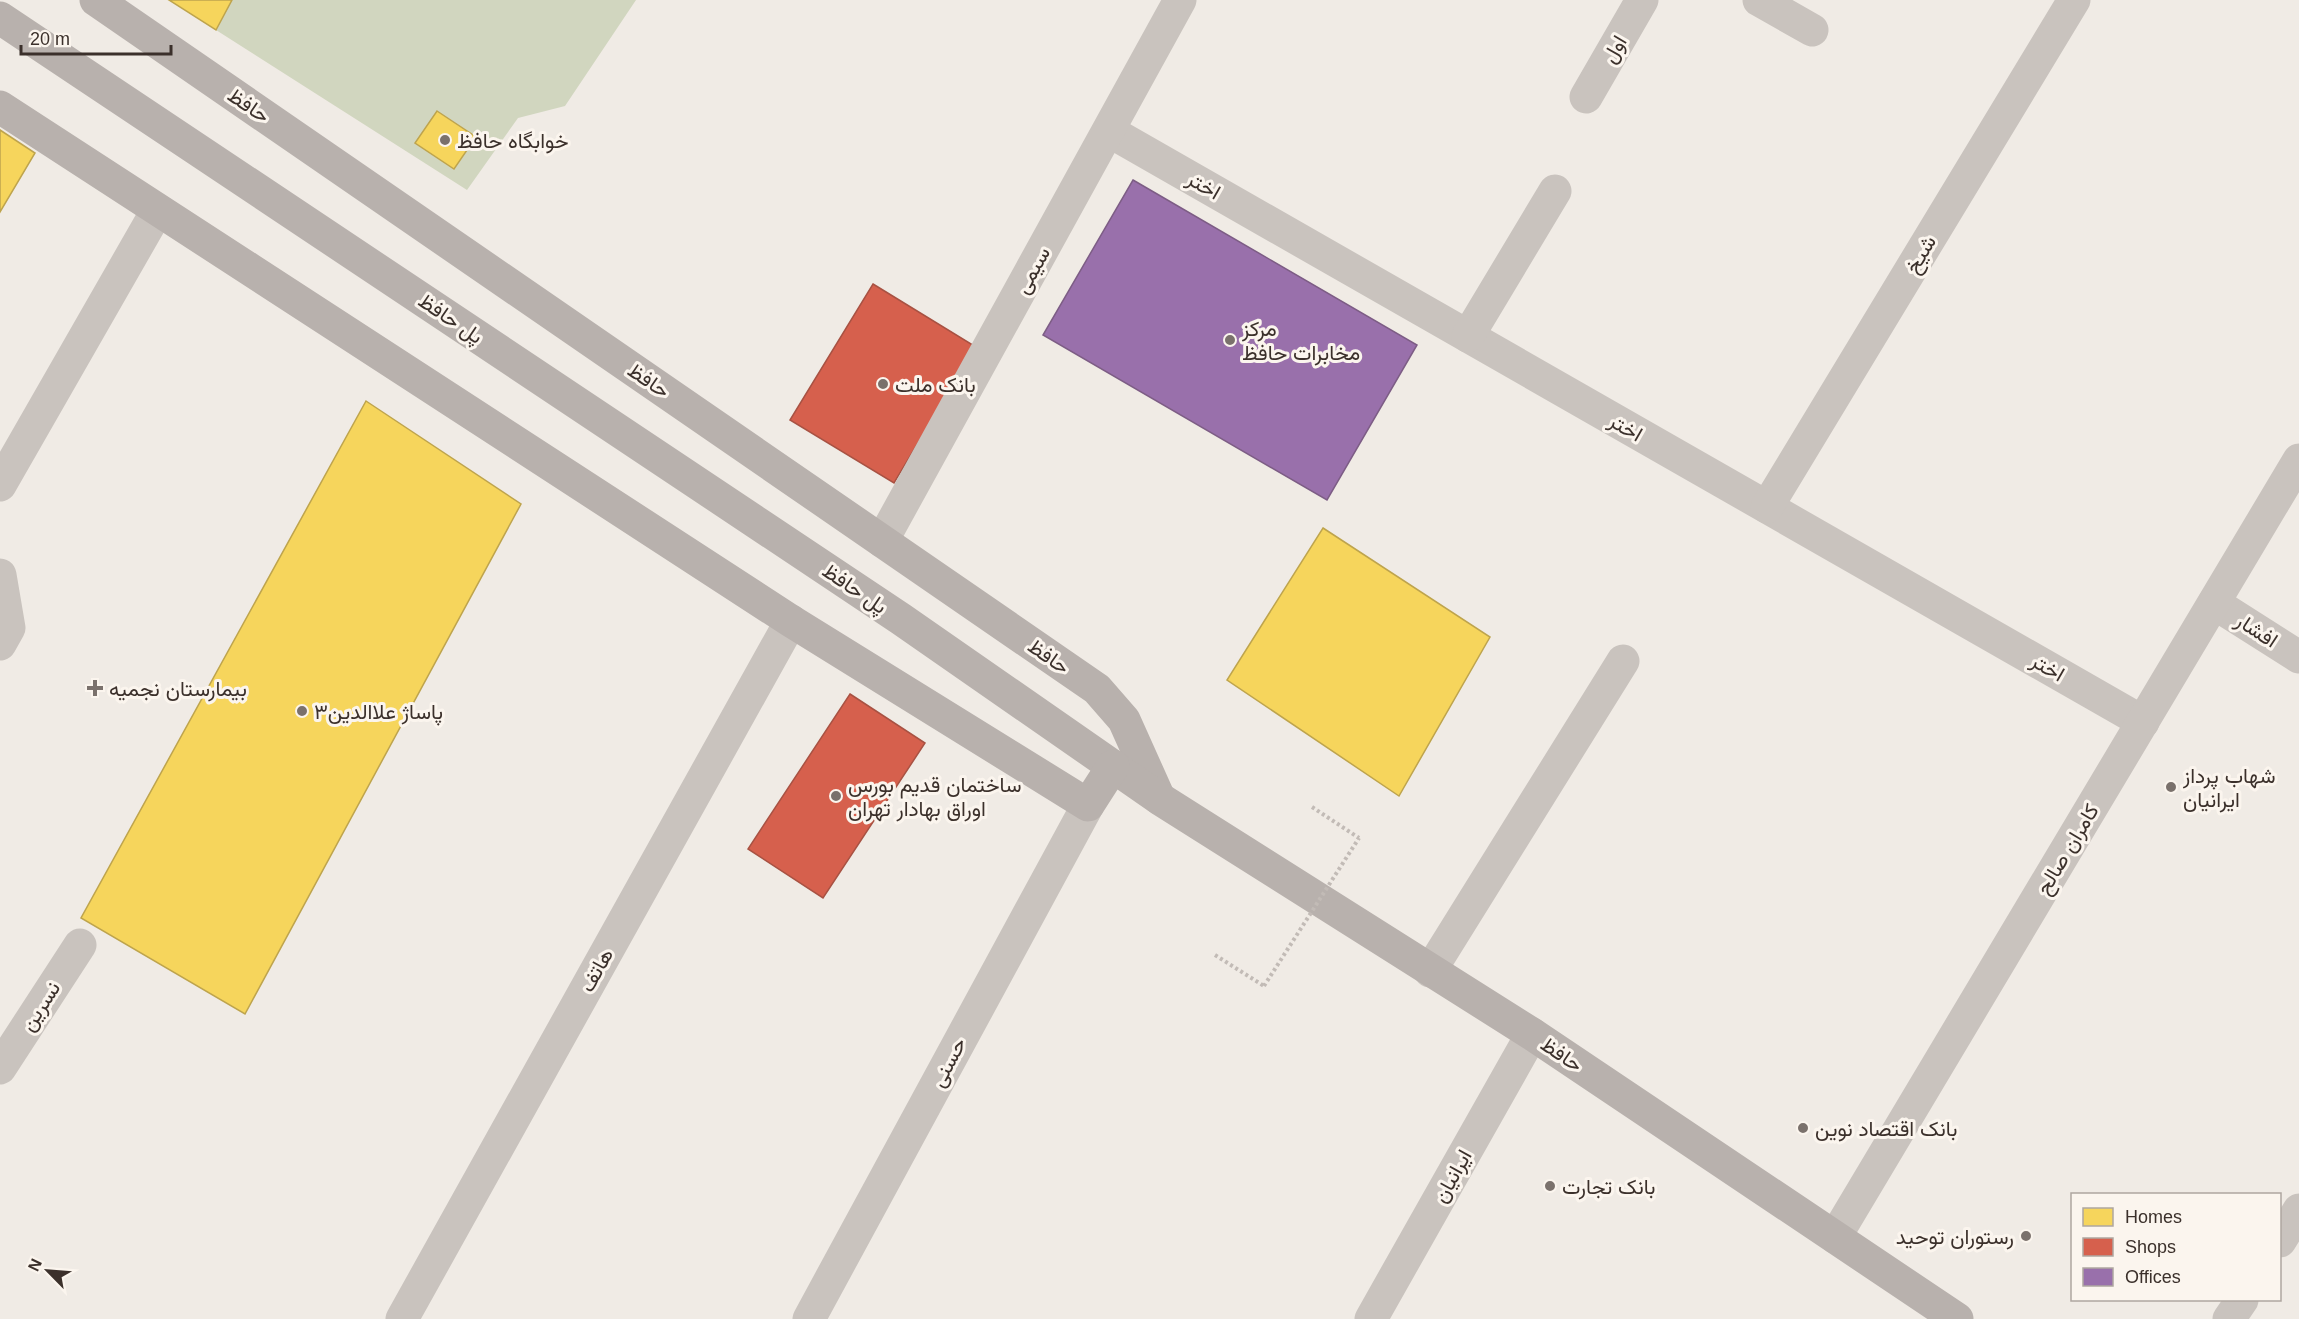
<svg xmlns="http://www.w3.org/2000/svg" width="2299" height="1319" viewBox="0 0 2299 1319" font-family="Helvetica,Vazirmatn,sans-serif">
  <style>
    .green { fill: #d1d6bf }
    .homes { fill: #f6d55c; stroke: #bea44d; stroke-width: 1.5 }
    .shops { fill: #d6604d; stroke: #a85243; stroke-width: 1.5 }
    .offices { fill: #9970ab; stroke: #7d5d85; stroke-width: 1.5 }
    .lines { fill: none; stroke-linecap: round; stroke-linejoin: round }
    .path { stroke: #c2bbb6; stroke-width: 4; stroke-dasharray: 3 3; stroke-linecap: butt }
    .minor { stroke: #c9c3be; stroke-width: 33 }
    .major { stroke: #b8b1ad; stroke-width: 33 }
    .path-bridge { stroke: #c2bbb6; stroke-width: 4; stroke-dasharray: 3 3; stroke-linecap: butt }
    .poi-dot { fill: #7a716c; stroke: #fbf5ee; stroke-width: 2 }
    .labels { text-anchor: middle; dominant-baseline: central; stroke-width: 6; stroke-linejoin: round; paint-order: stroke }
    .street-label { font-size: 21px; fill: #3b302b; stroke: #fbf5ee }
    .poi-label { font-size: 21px; fill: #3b302b; stroke: #fbf5ee; text-anchor: start }
  </style>
  <rect width="100%" height="100%" fill="#f0ebe5"/>
  <polygon class="green" points="232,0 636,0 565,106 518,118 467,190 216,30"/>
  <g class="homes">
    <polygon points="169,0 232,0 216,30"/>
    <polygon points="437,111 476,137 454,169 415,143"/>
    <polygon points="0,130 35,153 0,212"/>
    <polygon points="366,401 521,504 245,1014 81,918"/>
    <polygon points="1323,528 1490,637 1399,796 1227,680"/>
  </g>
  <g class="shops">
    <polygon points="873,284 976,347 894,483 790,420"/>
    <polygon points="850,694 925,743 823,898 748,849"/>
  </g>
  <polygon class="offices" points="1133,180 1417,345 1327,500 1043,335"/>
  <g class="lines">
    <g class="path">
      <polyline points="1312,807 1359,838"/>
      <polyline points="1215,955 1264,986"/>
    </g>
    <g class="minor">
      <polyline points="1759,0 1812,30"/>
      <polyline points="1586,97 1642,0"/>
      <polyline points="1109,131 2143,722"/>
      <polyline points="1468,336 1555,191"/>
      <polyline points="0,485 157,211"/>
      <polyline points="1767,507 2074,0"/>
      <polyline points="882,541 1180,0"/>
      <polyline points="0,575 9,628 0,644"/>
      <polyline points="2214,603 2299,657"/>
      <polyline points="1430,971 1623,661"/>
      <polyline points="0,1068 80,945"/>
      <polyline points="1835,1237 2299,460"/>
      <polyline points="2280,1241 2299,1210"/>
      <polyline points="402,1319 791,621"/>
      <polyline points="809,1319 1088,805"/>
      <polyline points="1371,1319 1532,1034"/>
      <polyline points="2229,1319 2242,1300"/>
    </g>
    <g class="major">
      <polyline points="96,0 1097,689 1124,720 1159,798"/>
      <polyline points="0,18 901,619 1160,799 1532,1034 1957,1319"/>
      <polyline points="0,107 791,621 1088,805 1113,766"/>
    </g>
    <polyline class="path-bridge" points="1264,986 1359,838"/>
  </g>
  <g class="poi-dot">
    <circle cx="445" cy="140" r="6"/>
    <circle cx="1230" cy="340" r="6"/>
    <circle cx="883" cy="384" r="6"/>
    <path d="M92 679h6v6h6v6h-6v6h-6v-6h-6v-6h6z"/>
    <circle cx="302" cy="711" r="6"/>
    <circle cx="2171" cy="787" r="6"/>
    <circle cx="836" cy="796" r="6"/>
    <circle cx="1803" cy="1128" r="6"/>
    <circle cx="1550" cy="1186" r="6"/>
    <circle cx="2026" cy="1236" r="6"/>
  </g>
  <g class="labels">
    <g class="street-label">
      <text transform="translate(1614 49) rotate(-60)">اول</text>
      <text transform="translate(249 105) rotate(34)">حافظ</text>
      <text transform="translate(1204 185) rotate(30)">اختر</text>
      <text transform="translate(1920 254) rotate(-59)">شیخ</text>
      <text transform="translate(1032 270) rotate(-61)">سیمی</text>
      <text transform="translate(451 318) rotate(34)">پل حافظ</text>
      <text transform="translate(649 380) rotate(34)">حافظ</text>
      <text transform="translate(1626 427) rotate(30)">اختر</text>
      <text transform="translate(855 588) rotate(34)">پل حافظ</text>
      <text transform="translate(2257 630) rotate(33)">افشار</text>
      <text transform="translate(1049 656) rotate(35)">حافظ</text>
      <text transform="translate(2048 667) rotate(30)">اختر</text>
      <text transform="translate(2067 849) rotate(-59)">کامران صالح</text>
      <text transform="translate(596 970) rotate(-61)">هاتف</text>
      <text transform="translate(40 1006) rotate(-57)">نسرین</text>
      <text transform="translate(1562 1054) rotate(34)">حافظ</text>
      <text transform="translate(948 1062) rotate(-62)">حسنی</text>
      <text transform="translate(1452 1176) rotate(-61)">ایرانیان</text>
    </g>
    <g class="poi-label">
      <text x="457" y="140">خوابگاه حافظ</text>
      <text x="1242" y="328">مرکز<tspan x="1242" dy="24">مخابرات حافظ</tspan></text>
      <text x="895" y="384">بانک ملت</text>
      <text x="109" y="688">بیمارستان نجمیه</text>
      <text x="314" y="711">پاساژ علاالدین۳</text>
      <text x="2183" y="775">شهاب پرداز<tspan x="2183" dy="24">ایرانیان</tspan></text>
      <text x="848" y="784">ساختمان قدیم بورس<tspan x="848" dy="24">اوراق بهادار تهران</tspan></text>
      <text x="1815" y="1128">بانک اقتصاد نوین</text>
      <text x="1562" y="1186">بانک تجارت</text>
      <text x="2014" y="1236" text-anchor="end">رستوران توحید</text>
    </g>
  </g>
  <rect x="2071" y="1193" width="210" height="108" fill="#fbf5ee" stroke="#aea6a0" stroke-width="1.5"/>
  <rect x="2083" y="1208" width="30" height="18" fill="#f6d55c" stroke="#aea6a0" stroke-width="1.5"/>
  <text x="2125" y="1223" font-size="18" fill="#3b302b">Homes</text>
  <rect x="2083" y="1238" width="30" height="18" fill="#d6604d" stroke="#aea6a0" stroke-width="1.5"/>
  <text x="2125" y="1253" font-size="18" fill="#3b302b">Shops</text>
  <rect x="2083" y="1268" width="30" height="18" fill="#9970ab" stroke="#aea6a0" stroke-width="1.5"/>
  <text x="2125" y="1283" font-size="18" fill="#3b302b">Offices</text>
  <g transform="translate(48 1271) rotate(295)" stroke="#fbf5ee" stroke-width="4.5" paint-order="stroke">
  <path d="M0-4.5L10 22L0 15L-10 22Z" fill="#3b302b"/>
  <text y="-9" font-size="16" font-weight="bold" text-anchor="middle" fill="#3b302b">N</text>
  </g>
  <path d="M21 45v9h150v-9" fill="none" stroke="#3b302b" stroke-width="3"/>
  <text x="30" y="45" font-size="18" fill="#3b302b" stroke="#fbf5ee" stroke-width="4.5" paint-order="stroke">20 m</text>
</svg>
